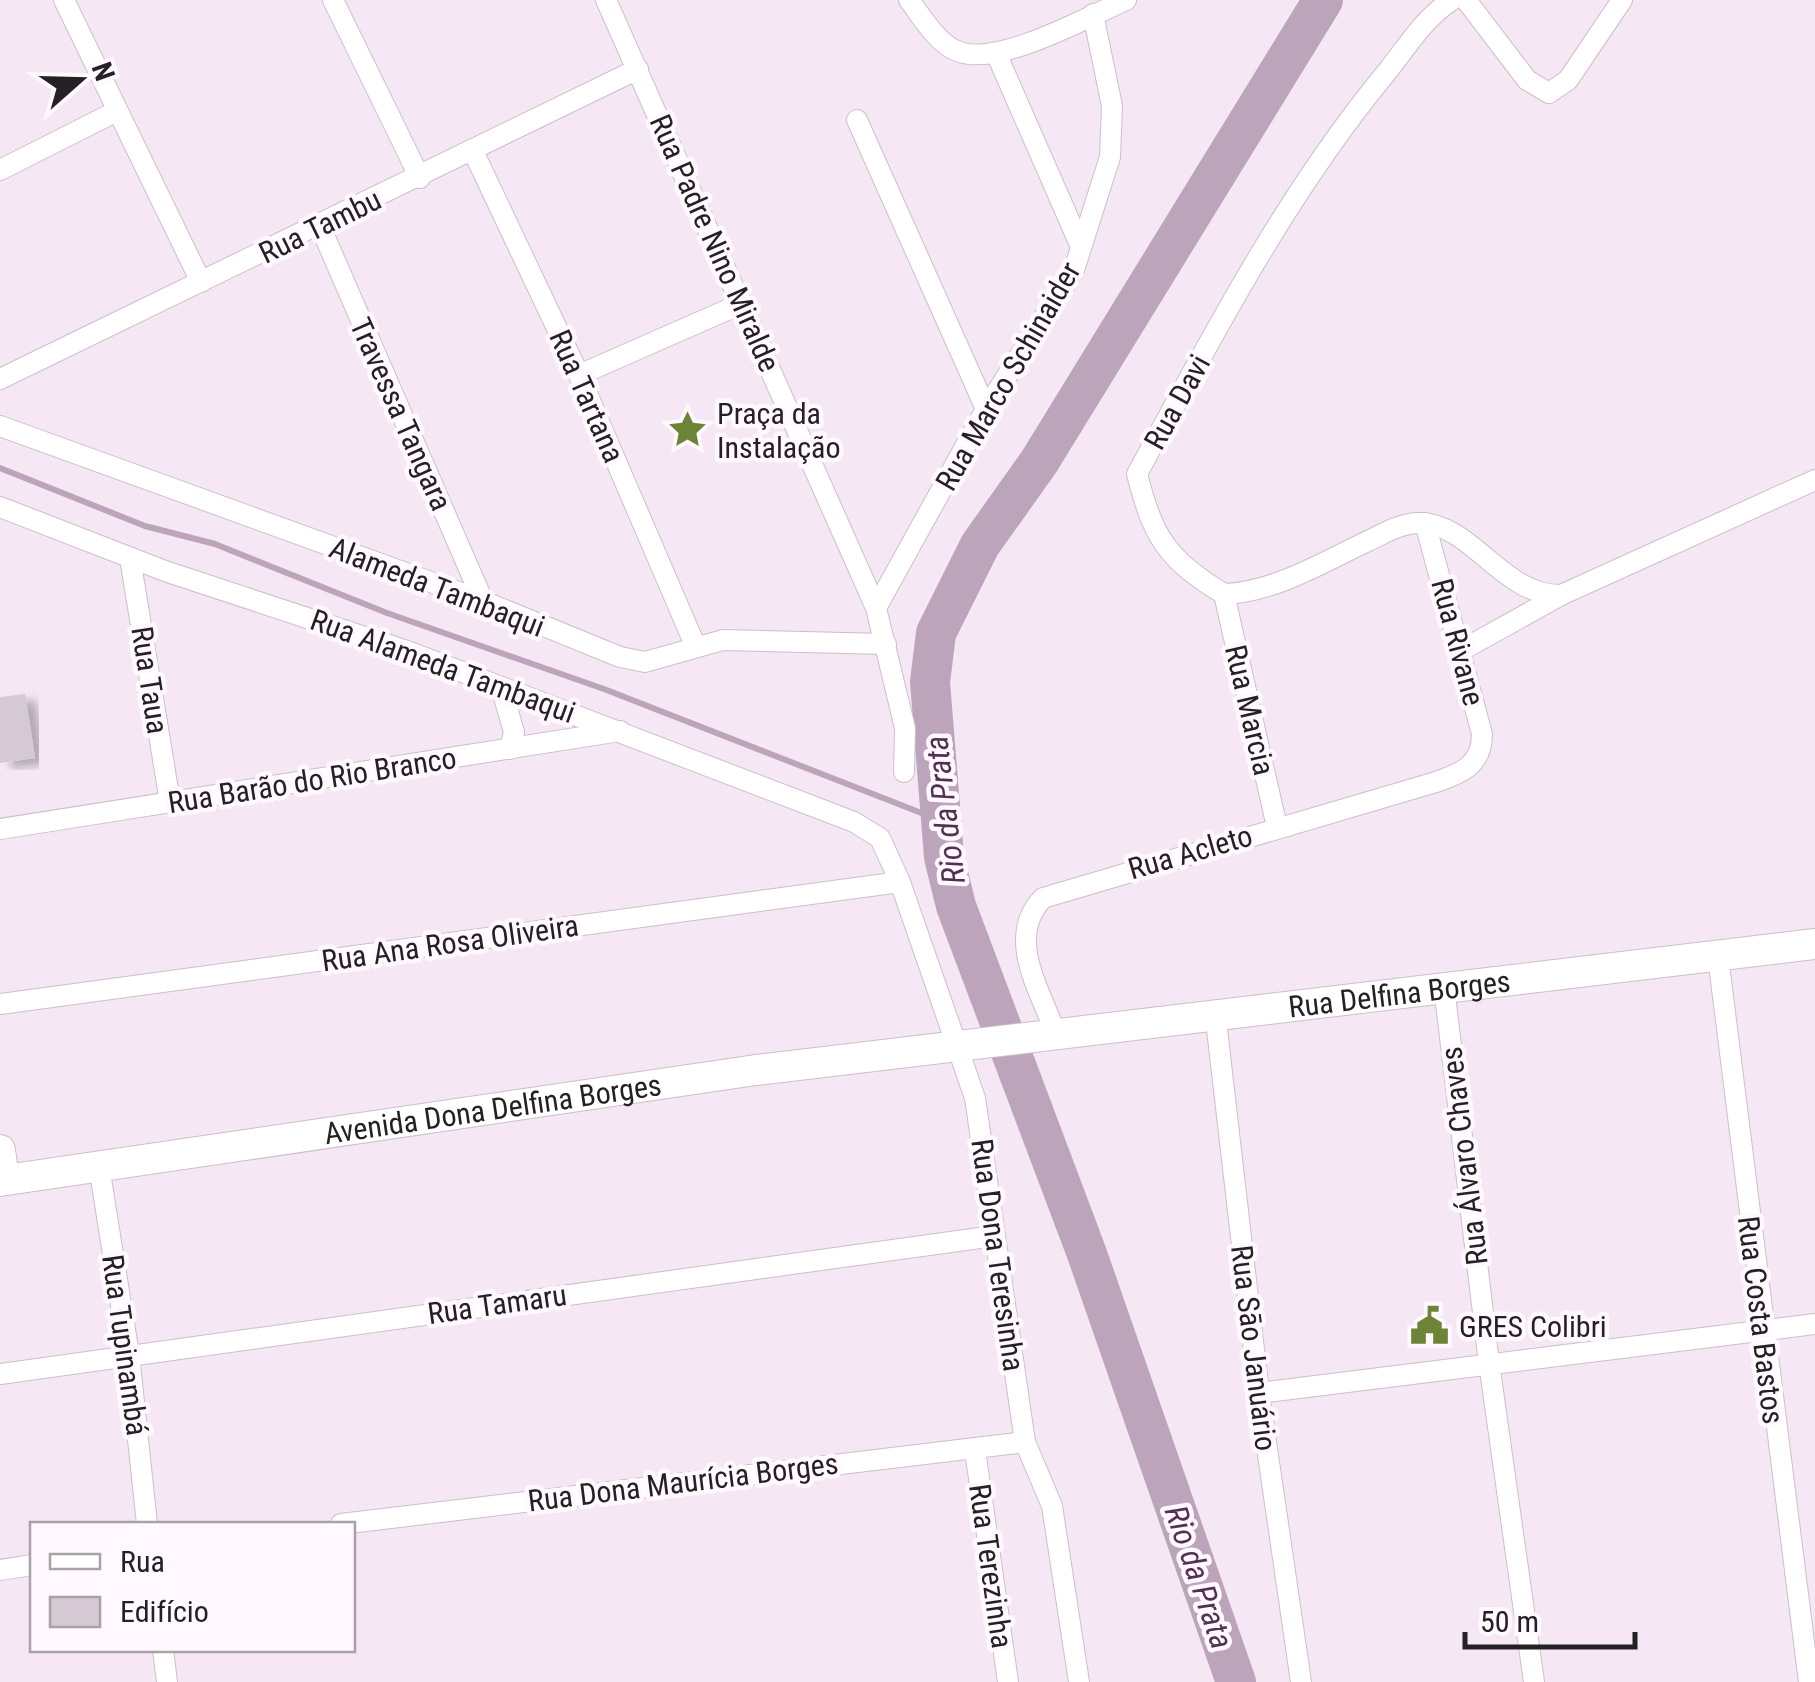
<svg xmlns="http://www.w3.org/2000/svg" width="1815" height="1682" viewBox="0 0 1815 1682" font-family="'Roboto Condensed',sans-serif">
  <style>
    .lines { fill: none; stroke-linecap: round; stroke-linejoin: round }
    .stream { stroke: #bca4ba; stroke-width: 6 }
    .river { stroke: #bca4ba; stroke-width: 40 }
    .building { fill: #d5c9d4; filter: url(#shadow) }
    .street-casing { stroke: #cbbfca; stroke-width: 22 }
    .secondary-casing { stroke: #cbbfca; stroke-width: 32 }
    .street { stroke: #fff; stroke-width: 20 }
    .secondary { stroke: #fff; stroke-width: 30 }
    .labels { text-anchor: middle; dominant-baseline: central; stroke-width: 9; stroke-linejoin: round; paint-order: stroke }
    .street-label { font-size: 30px; fill: #252024; stroke: #fff8fe }
    .poi-label { font-size: 30px; fill: #252024; stroke: #fff8fe; text-anchor: start }
    .water-label { font-size: 32px; font-style: italic; fill: #533052; stroke: #fff8fe }
  </style>
  <defs>
    <filter id="shadow"><feDropShadow dx="11" dy="6" stdDeviation="5" flood-color="#0004"/></filter>
  </defs>
  <rect width="100%" height="100%" fill="#f5e8f4"/>
  <g class="lines">
    <polyline class="stream" points="0,468 145,526 215,544 387,613 604,689 942,821"/>
    <polyline class="river" points="1236,1682 1087,1254 956,906 944,857 930,682 936,633 980,545 1039,462 1323,0"/>
  </g>
  <polygon class="building" points="25,694 35,758 0,763 0,697"/>
  <g class="lines">
    <defs>
      <g id="street">
        <polyline points="64,0 201,282"/>
        <polyline points="333,0 420,178"/>
        <polyline points="606,0 876,608 905,728 904,772"/>
        <path d="M909,0C922,17 936,42 957,51C997,68 1087,17 1126,0"/>
        <path d="M1452,0C1422,20 1408,46 1386,73C1286,194 1212,337 1137,474C1153,537 1167,560 1224,594C1275,592 1323,562 1368,541C1385,533 1401,523 1419,523C1472,523 1502,596 1561,595"/>
        <polyline points="1466,0 1527,80 1549,93 1568,80 1622,0"/>
        <polyline points="996,53 1081,247"/>
        <polyline points="857,120 986,409"/>
        <polyline points="473,151 579,375 695,645"/>
        <polyline points="0,170 117,111"/>
        <polyline points="320,226 483,601"/>
        <polyline points="579,375 743,303"/>
        <polyline points="0,379 638,69"/>
        <polyline points="0,426 483,601 620,657 645,662 723,640 886,644"/>
        <polyline points="0,507 165,571 410,652 854,822 880,838 900,882 975,1098 1025,1442 1052,1506 1079,1682"/>
        <polyline points="130,558 170,802"/>
        <polyline points="1224,594 1277,827"/>
        <polyline points="876,608 986,409 1074,270 1110,157 1112,106 1093,14"/>
        <polyline points="1462,650 1561,595 1815,480"/>
        <polyline points="501,687 514,732 510,749"/>
        <polyline points="0,829 620,731"/>
        <polyline points="1718,957 1809,1682"/>
        <polyline points="1444,987 1489,1363 1534,1682"/>
        <polyline points="0,1004 900,882"/>
        <polyline points="1215,1012 1259,1393 1301,1682"/>
        <path d="M1056,1034C1040,990 1005,937 1043,898L1436,782C1462,773 1482,765 1482,734L1425,523"/>
        <polyline points="99,1166 129,1355 147,1524"/>
        <polyline points="0,1374 994,1236"/>
        <polyline points="1259,1393 1815,1324"/>
        <polyline points="975,1450 1008,1682"/>
        <polyline points="341,1524 1025,1442"/>
        <polyline points="0,1570 32,1565"/>
        <polyline points="163,1650 167,1682"/>
      </g>
      <g id="secondary">
        <polyline points="0,1150 4,1180"/>
        <path id="s1" d="M0,1181L756,1070L1815,944"/>
      </g>
    </defs>
    <use href="#street" class="street-casing"/>
    <use href="#secondary" class="secondary-casing"/>
    <use href="#street" class="street"/>
    <use href="#secondary" class="secondary"/>
  </g>
  <defs>
    <symbol id="sight-bare" viewBox="-9 -9 18 18"><path d="M0-6L1.8-2.2L6-1.7L2.9 1.2L3.7 5.4L0 3.3L-3.7 5.4L-2.9 1.2L-6-1.7L-1.8-2.2Z" fill="#6d8436" stroke="#fff8fe" stroke-width="2.5" paint-order="stroke"/></symbol>
    <symbol id="civic-bare" viewBox="-9 -9 18 18"><path d="M-.6-6.5H3V-4.5H.6V-3L4-1V1h2V6H-6V1h2V-1L-.6-3ZM-1.2 2.5V6h2.4V2.5Z" fill="#6d8436" stroke="#fff8fe" stroke-width="2.5" paint-order="stroke"/></symbol>
  </defs>
  <g fill-rule="evenodd">
    <use href="#sight-bare" x="660" y="402" width="55" height="55"/>
    <use href="#civic-bare" x="1402" y="1298" width="55" height="55"/>
  </g>
  <g class="labels">
    <g class="street-label">
      <text transform="translate(320 226) rotate(-26)">Rua Tambu</text>
      <text transform="translate(715 243) rotate(66)">Rua Padre Nino Miralde</text>
      <text transform="translate(1008 376) rotate(-60)">Rua Marco Schinaider</text>
      <text transform="translate(587 396) rotate(66)">Rua Tartana</text>
      <text transform="translate(1177 402) rotate(-61)">Rua Davi</text>
      <text transform="translate(401 414) rotate(66)">Travessa Tangara</text>
      <text transform="translate(437 587) rotate(21)">Alameda Tambaqui</text>
      <text transform="translate(1458 642) rotate(75)">Rua Rivane</text>
      <text transform="translate(443 666) rotate(20)">Rua Alameda Tambaqui</text>
      <text transform="translate(150 680) rotate(81)">Rua Taua</text>
      <text transform="translate(1250 710) rotate(77)">Rua Marcia</text>
      <text transform="translate(312 780) rotate(-9)">Rua Barão do Rio Branco</text>
      <text transform="translate(1190 852) rotate(-16)">Rua Acleto</text>
      <text transform="translate(450 943) rotate(-8)">Rua Ana Rosa Oliveira</text>
      <text stroke="none"><textPath href="#s1" startOffset="1412">Rua Delfina Borges</textPath></text>
      <text stroke="none"><textPath href="#s1" startOffset="498">Avenida Dona Delfina Borges</textPath></text>
      <text transform="translate(1464 1156) rotate(-97)">Rua Álvaro Chaves</text>
      <text transform="translate(998 1255) rotate(82)">Rua Dona Teresinha</text>
      <text transform="translate(497 1304) rotate(-8)">Rua Tamaru</text>
      <text transform="translate(1761 1320) rotate(83)">Rua Costa Bastos</text>
      <text transform="translate(125 1345) rotate(82)">Rua Tupinambá</text>
      <text transform="translate(1254 1348) rotate(83)">Rua Sāo Januário</text>
      <text transform="translate(683 1482) rotate(-7)">Rua Dona Maurícia Borges</text>
      <text transform="translate(991 1566) rotate(82)">Rua Terezinha</text>
    </g>
    <g class="poi-label">
      <text x="717" y="413">Praça da<tspan x="717" dy="34">Instalação</tspan></text>
      <text x="1459" y="1326">GRES Colibri</text>
    </g>
    <g class="water-label">
      <text transform="translate(945 810) rotate(-97)">Rio da Prata</text>
      <text transform="translate(1199 1577) rotate(71)">Rio da Prata</text>
    </g>
  </g>
  <rect x="30" y="1522" width="325" height="130" fill="#fff8fe" stroke="#a8a2a7" stroke-width="2.5"/>
  <rect x="50" y="1554" width="50" height="15" fill="#ffffff" stroke="#a8a2a7" stroke-width="2.5"/>
  <text x="120" y="1572" font-size="30" fill="#252024">Rua</text>
  <rect x="50" y="1597" width="50" height="30" fill="#d5c9d4" stroke="#a8a2a7" stroke-width="2.5"/>
  <text x="120" y="1622" font-size="30" fill="#252024">Edifício</text>
  <g transform="translate(80 80) rotate(70)" stroke="#fff8fe" stroke-width="8" paint-order="stroke">
  <path d="M0-8L18 38L0 25L-18 38Z" fill="#252024"/>
  <text y="-15" font-size="28" font-weight="bold" text-anchor="middle" fill="#252024">N</text>
  </g>
  <path d="M1465 1632v15h170v-15" fill="none" stroke="#252024" stroke-width="5"/>
  <text x="1480" y="1632" font-size="30" fill="#252024" stroke="#fff8fe" stroke-width="8" paint-order="stroke">50 m</text>
</svg>
